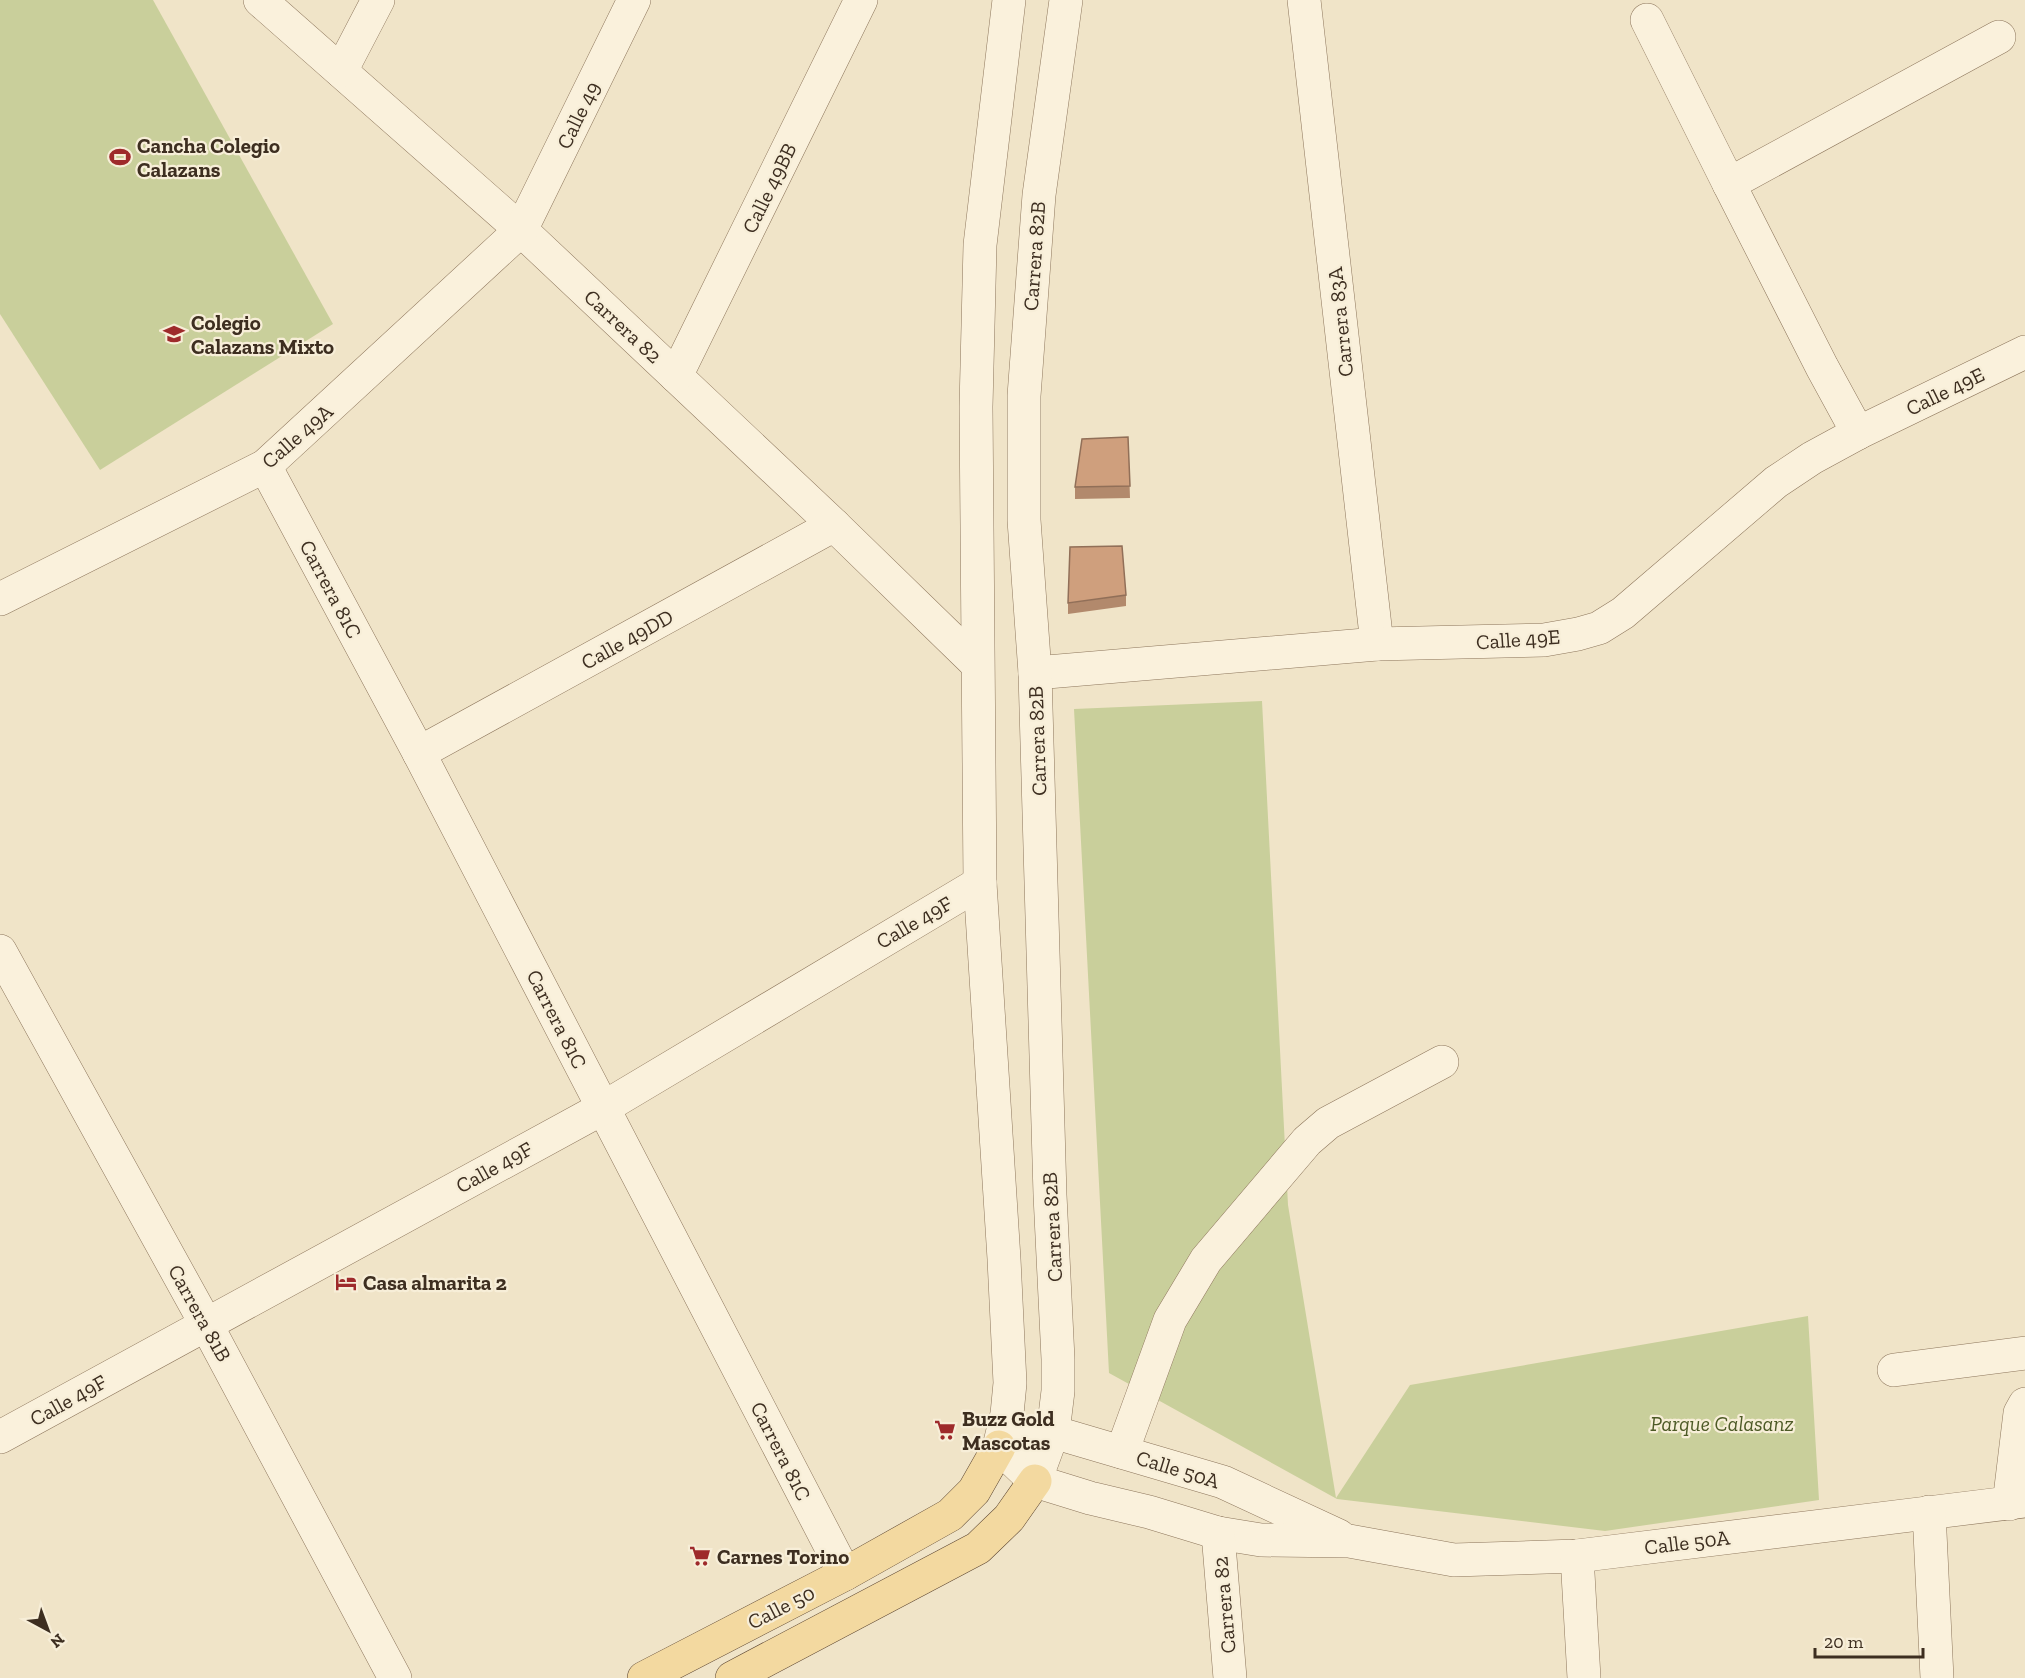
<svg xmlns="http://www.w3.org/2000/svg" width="2025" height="1678" viewBox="0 0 2025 1678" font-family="'Zilla Slab',serif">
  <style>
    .green { fill: #c9cf9b }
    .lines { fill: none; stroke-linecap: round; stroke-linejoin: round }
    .minor-casing { stroke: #8d765c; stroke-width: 34 }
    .major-casing { stroke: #5b4430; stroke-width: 34 }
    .minor { stroke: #faf1dc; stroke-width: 33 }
    .major { stroke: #f3d9a0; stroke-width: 33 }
    .wall { fill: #b2896c }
    .building { fill: #cf9f7d; stroke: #916f58; stroke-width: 1.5 }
    .labels { text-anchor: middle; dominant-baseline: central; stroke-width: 4.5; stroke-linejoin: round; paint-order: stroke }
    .street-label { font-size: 21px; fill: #3d2e20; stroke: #f7eed8 }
    .poi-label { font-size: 21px; font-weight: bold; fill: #3d2e20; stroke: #f7eed8; text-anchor: start }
    .park-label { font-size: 21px; font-style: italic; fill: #4d5a26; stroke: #f7eed8 }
  </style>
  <rect width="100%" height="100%" fill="#f0e4c8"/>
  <g class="green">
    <polygon points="0,0 153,0 333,324 100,470 0,314"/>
    <polygon points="1262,701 1288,1205 1336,1498 1410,1385 1808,1316 1819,1500 1605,1531 1337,1499 1109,1373 1074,709"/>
  </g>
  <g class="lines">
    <defs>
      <g id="minor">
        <polyline points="260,0 521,230 834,525 977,664"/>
        <polyline points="1304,0 1377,644"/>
        <polyline points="1647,20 1729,184"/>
        <polyline points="341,71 378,0"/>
        <polyline points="676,376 861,0"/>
        <polyline points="1858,433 1822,367 1729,184 1999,37"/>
        <polyline points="265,466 419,753 845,1574"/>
        <polyline points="0,599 265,466 521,230 634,0"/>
        <polyline points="1035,673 1377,644 1544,640 1578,634 1599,628 1623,613 1776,482 1812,458 1858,433 2025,352"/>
        <polyline points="419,753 834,525"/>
        <polyline points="0,951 206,1324 395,1678"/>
        <polyline points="1894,1370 2025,1353"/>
        <polyline points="0,1437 603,1108 980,883"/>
        <polyline points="1032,1438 1053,1432 1223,1482 1339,1536"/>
        <polyline points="999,1447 1007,1414 1010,1383 1004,1259 980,883 976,407 980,245 1009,0"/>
        <polyline points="999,1447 1035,1481 1090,1498 1149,1512 1218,1533 1261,1540 1349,1541 1454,1560 1577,1556 2025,1501"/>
        <polyline points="1122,1452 1170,1320 1206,1260 1307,1141 1328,1123 1442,1062"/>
        <polyline points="1035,1481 1053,1432 1058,1391 1058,1359 1050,1195 1035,673 1024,520 1024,396 1039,195 1066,0"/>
        <polyline points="2009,1504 2020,1413 2025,1404"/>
        <polyline points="1929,1512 1937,1678"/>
        <polyline points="1218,1533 1230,1678"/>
        <polyline points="1577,1556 1584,1678"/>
      </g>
      <g id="major">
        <polyline points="644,1678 845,1574 950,1515 974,1491 999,1447"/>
        <polyline points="732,1678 978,1548 1009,1518 1035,1481"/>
      </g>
    </defs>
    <use href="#minor" class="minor-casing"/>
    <use href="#major" class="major-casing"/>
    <use href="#minor" class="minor"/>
    <use href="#major" class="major"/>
  </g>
  <g class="wall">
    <polygon points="1128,437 1130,498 1075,499 1075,487"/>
    <polygon points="1126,595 1126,606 1068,614 1068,603"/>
  </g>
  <g class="building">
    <polygon points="1128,437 1130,486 1075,487 1082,439"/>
    <polygon points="1122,546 1126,595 1068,603 1070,547"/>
  </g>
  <defs>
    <symbol id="stadium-bare" viewBox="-9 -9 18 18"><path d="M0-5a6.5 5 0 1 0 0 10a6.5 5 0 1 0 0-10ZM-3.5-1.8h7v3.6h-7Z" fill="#9e2a2b" stroke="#f7eed8" stroke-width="2.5" paint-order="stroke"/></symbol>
    <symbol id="school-bare" viewBox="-9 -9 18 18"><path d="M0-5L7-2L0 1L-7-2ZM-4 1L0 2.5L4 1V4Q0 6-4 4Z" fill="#9e2a2b" stroke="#f7eed8" stroke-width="2.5" paint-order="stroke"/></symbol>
    <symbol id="hotel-bare" viewBox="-9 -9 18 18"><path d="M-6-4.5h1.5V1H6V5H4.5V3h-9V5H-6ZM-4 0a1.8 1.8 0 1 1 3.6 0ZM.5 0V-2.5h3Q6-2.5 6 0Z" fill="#9e2a2b" stroke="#f7eed8" stroke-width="2.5" paint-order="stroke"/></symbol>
    <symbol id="supermarket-bare" viewBox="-9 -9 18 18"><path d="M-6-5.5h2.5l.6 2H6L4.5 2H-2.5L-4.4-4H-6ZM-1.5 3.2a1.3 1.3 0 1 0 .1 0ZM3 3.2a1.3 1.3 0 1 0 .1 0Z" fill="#9e2a2b" stroke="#f7eed8" stroke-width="2.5" paint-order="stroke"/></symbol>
  </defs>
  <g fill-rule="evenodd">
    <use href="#stadium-bare" x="105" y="142" width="30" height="30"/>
    <use href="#school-bare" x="159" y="319" width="30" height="30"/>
    <use href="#hotel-bare" x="331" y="1267" width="30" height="30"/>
    <use href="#supermarket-bare" x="930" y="1415" width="30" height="30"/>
    <use href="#supermarket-bare" x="685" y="1541" width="30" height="30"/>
  </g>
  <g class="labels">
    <g class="street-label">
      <text transform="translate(578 115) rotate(-64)">Calle 49</text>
      <text transform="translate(769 188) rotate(-64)">Calle 49BB</text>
      <text transform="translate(1034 256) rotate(-86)">Carrera 82B</text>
      <text transform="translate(1340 322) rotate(-96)">Carrera 83A</text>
      <text transform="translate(623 326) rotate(43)">Carrera 82</text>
      <text transform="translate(1945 391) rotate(-26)">Calle 49E</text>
      <text transform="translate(297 436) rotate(-41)">Calle 49A</text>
      <text transform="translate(331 589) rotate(62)">Carrera 81C</text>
      <text transform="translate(627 639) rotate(-29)">Calle 49DD</text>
      <text transform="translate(1518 639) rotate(-4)">Calle 49E</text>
      <text transform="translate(1037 741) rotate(-92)">Carrera 82B</text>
      <text transform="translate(914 922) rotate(-30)">Calle 49F</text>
      <text transform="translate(557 1019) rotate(63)">Carrera 81C</text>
      <text transform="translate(494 1167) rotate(-29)">Calle 49F</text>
      <text transform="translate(1052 1227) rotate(-93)">Carrera 82B</text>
      <text transform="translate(200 1313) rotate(61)">Carrera 81B</text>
      <text transform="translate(68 1400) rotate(-29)">Calle 49F</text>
      <text transform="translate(781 1451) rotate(63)">Carrera 81C</text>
      <text transform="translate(1178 1469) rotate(17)">Calle 50A</text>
      <text transform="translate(1687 1542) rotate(-7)">Calle 50A</text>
      <text transform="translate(1224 1605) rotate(-95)">Carrera 82</text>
      <text transform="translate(781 1607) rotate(-27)">Calle 50</text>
    </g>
    <g class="poi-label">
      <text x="137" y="145">Cancha Colegio<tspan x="137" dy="24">Calazans</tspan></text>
      <text x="191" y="322">Colegio<tspan x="191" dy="24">Calazans Mixto</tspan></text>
      <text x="363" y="1282">Casa almarita 2</text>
      <text x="962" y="1418">Buzz Gold<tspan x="962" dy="24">Mascotas</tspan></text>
      <text x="717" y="1556">Carnes Torino</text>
    </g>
    <g class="park-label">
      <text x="1722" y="1423">Parque Calasanz</text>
    </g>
  </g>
  <g transform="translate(48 1630) rotate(139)" stroke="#f7eed8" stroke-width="4.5" paint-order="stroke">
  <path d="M0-4.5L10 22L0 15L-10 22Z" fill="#3d2e20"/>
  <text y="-9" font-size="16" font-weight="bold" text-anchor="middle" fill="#3d2e20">N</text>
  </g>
  <path d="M1815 1648v9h108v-9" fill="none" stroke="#3d2e20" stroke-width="3"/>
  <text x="1824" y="1648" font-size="18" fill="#3d2e20" stroke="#f7eed8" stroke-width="4.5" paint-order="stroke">20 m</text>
</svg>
